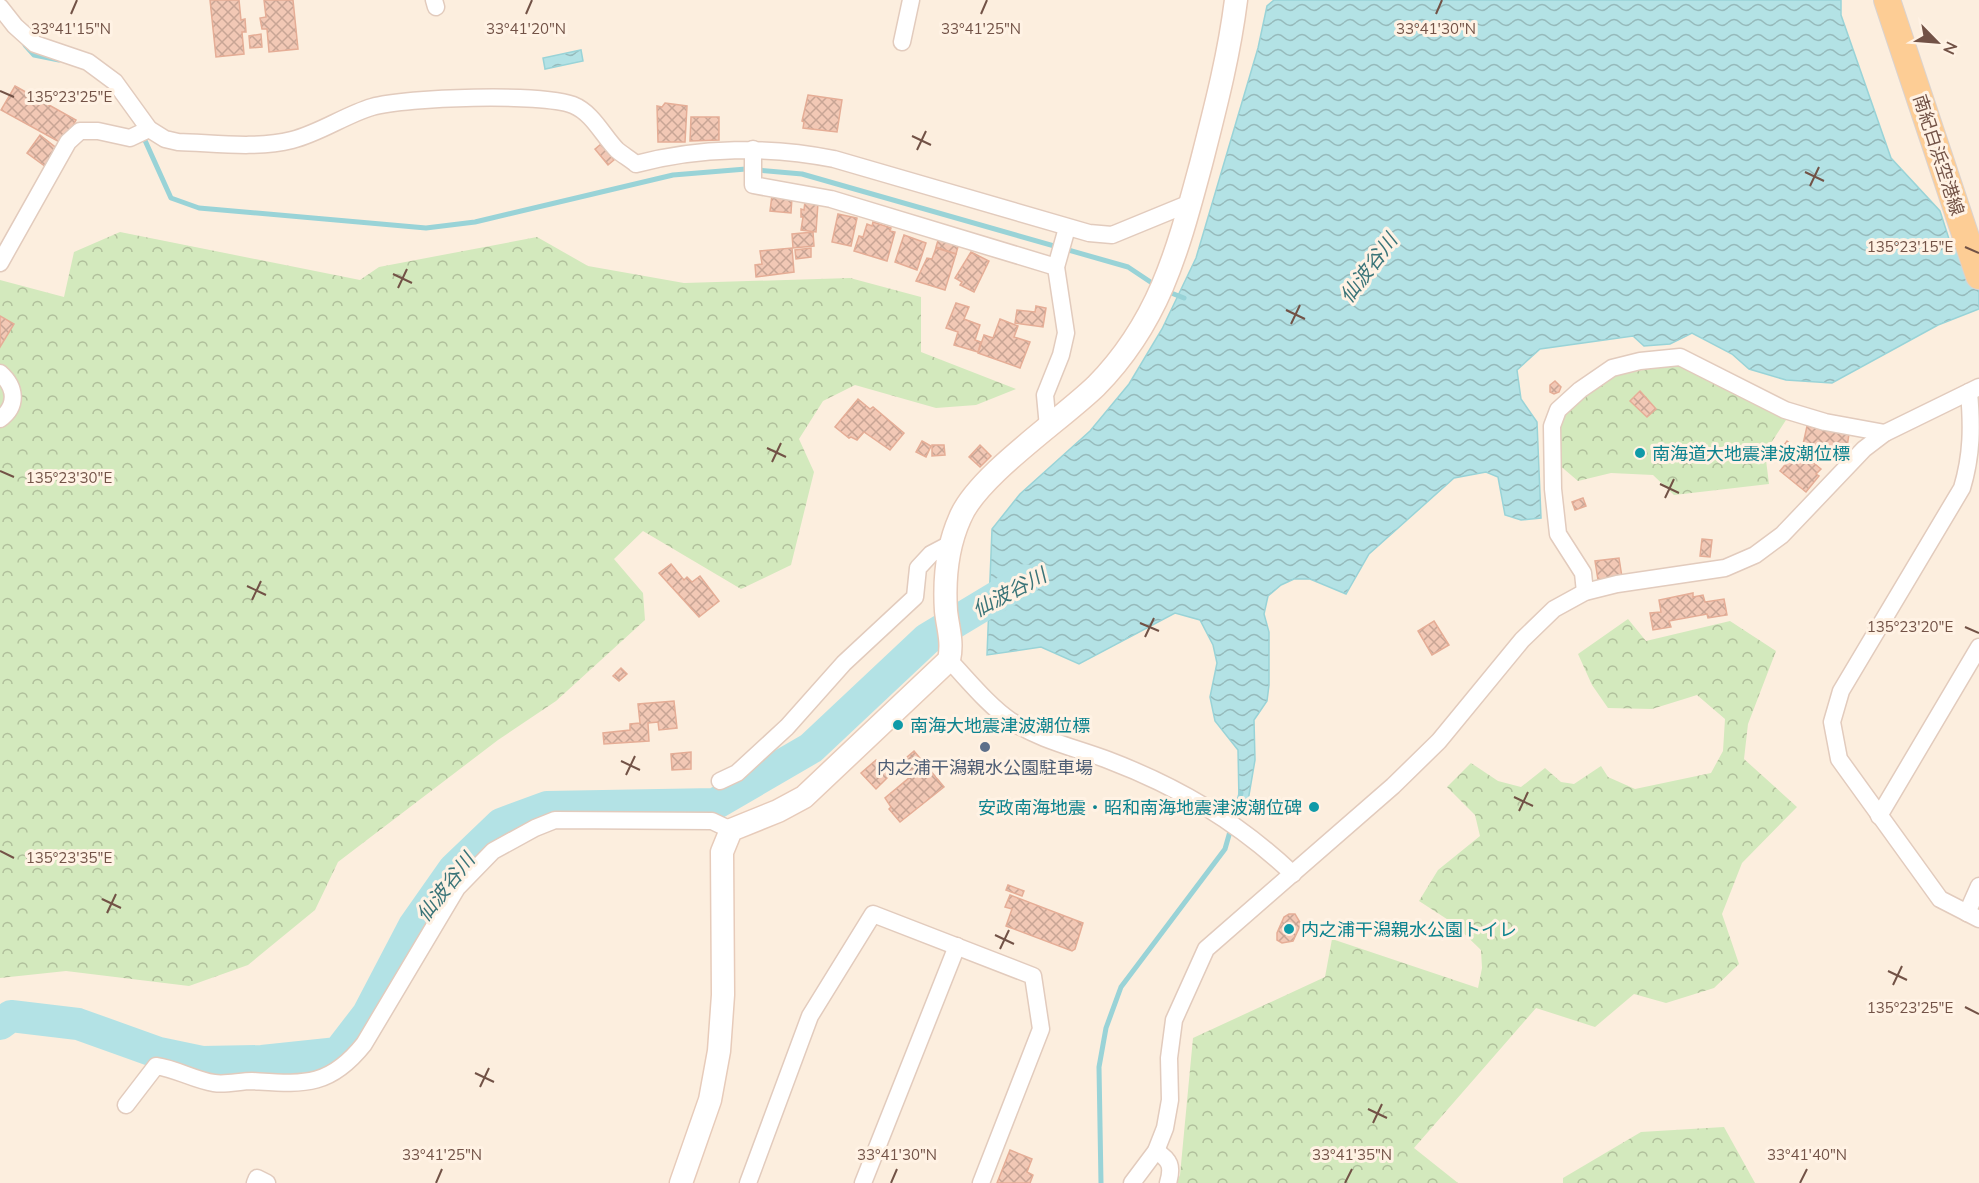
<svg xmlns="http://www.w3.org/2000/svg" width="1979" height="1183" viewBox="0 0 1979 1183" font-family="Mulish,'Noto Sans JP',sans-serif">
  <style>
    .forest { fill: url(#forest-crowns) }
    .water { fill: url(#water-waves); stroke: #99d3d7; stroke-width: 1.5 }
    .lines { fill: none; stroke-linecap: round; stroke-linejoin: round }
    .stream { stroke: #99d3d7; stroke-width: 5 }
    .river { stroke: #b3e2e5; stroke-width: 32 }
    .building { fill: url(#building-cross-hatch); stroke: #e5ad96; stroke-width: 1.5 }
    .street-casing { stroke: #e2cbbd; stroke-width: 19 }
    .secondary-casing { stroke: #e7cbba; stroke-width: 25 }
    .primary-casing { stroke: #dad2cf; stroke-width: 28 }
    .street { stroke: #fff; stroke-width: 16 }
    .secondary { stroke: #fff; stroke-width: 22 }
    .primary { stroke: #fdcd95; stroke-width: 26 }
    .ticks { fill: none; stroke: #725246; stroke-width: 2 }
    .culture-dot { fill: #0f9aa8; stroke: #fff2e4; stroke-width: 2 }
    .service-dot { fill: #5c6f8a; stroke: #fff2e4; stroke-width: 2 }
    .labels { text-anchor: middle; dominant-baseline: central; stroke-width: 6; stroke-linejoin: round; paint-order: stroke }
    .street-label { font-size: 18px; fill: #725246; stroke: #fff2e4 }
    .culture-label { font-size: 18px; fill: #0d838f; stroke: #fff2e4; text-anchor: start }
    .service-label { font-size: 18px; fill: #4e5e75; stroke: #fff2e4 }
    .water-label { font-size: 20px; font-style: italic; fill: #3a7478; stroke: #fff2e4 }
    .ticks-label { font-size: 15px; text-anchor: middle; fill: #725246; stroke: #fff2e4; stroke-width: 6; stroke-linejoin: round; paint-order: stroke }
  </style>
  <defs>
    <pattern id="forest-crowns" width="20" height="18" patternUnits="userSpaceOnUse" patternTransform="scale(1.5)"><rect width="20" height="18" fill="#d3e9bd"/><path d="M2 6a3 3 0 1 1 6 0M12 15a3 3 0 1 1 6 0" fill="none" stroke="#b0bf9b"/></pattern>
    <pattern id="water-waves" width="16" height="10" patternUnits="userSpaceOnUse" patternTransform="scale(1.5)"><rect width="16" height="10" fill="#b3e2e5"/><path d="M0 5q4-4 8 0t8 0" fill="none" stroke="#96babb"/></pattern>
    <pattern id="building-cross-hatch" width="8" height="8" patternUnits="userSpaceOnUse" patternTransform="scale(1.5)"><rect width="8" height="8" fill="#f2c8b5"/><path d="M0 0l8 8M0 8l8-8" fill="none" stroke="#c8a595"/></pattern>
  </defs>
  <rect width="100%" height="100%" fill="#fceede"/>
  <g class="forest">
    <polygon points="120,232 360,280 379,267 537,237 588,266 684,283 850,278 921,297 921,352 1016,389 976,405 936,408 855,385 823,401 799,439 814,472 791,565 741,589 643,531 614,559 643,593 645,620 556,701 498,740 338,862 315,910 248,965 189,986 66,971 0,978 0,280 64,297 74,252"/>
    <polygon points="1675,363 1742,394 1786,420 1765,452 1769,484 1674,495 1653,475 1611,473 1578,481 1558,464 1560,426 1568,409 1611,377"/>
    <polygon points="1628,619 1646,641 1730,621 1776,651 1748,724 1744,759 1797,807 1742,863 1722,914 1739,964 1714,988 1666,1003 1634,994 1595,1027 1536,1008 1414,1148 1458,1183 1176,1183 1180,1175 1193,1038 1325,977 1332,939 1478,988 1482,968 1481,950 1453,923 1419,901 1438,870 1480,836 1475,815 1447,787 1471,763 1498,781 1521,787 1545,768 1561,782 1574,784 1601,766 1608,777 1635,789 1711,773 1723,751 1725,719 1697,695 1652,709 1608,708 1592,685 1578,654"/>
    <polygon points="1724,1127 1755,1183 1563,1183 1563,1178 1641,1132"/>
  </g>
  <g class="water">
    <polygon points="1274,0 1841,0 1841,15 1891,158 1940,211 1949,239 1979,234 1979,309 1938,325 1832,383 1786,380 1749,369 1732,354 1692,333 1670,344 1644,346 1633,336 1540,349 1517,370 1521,399 1537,422 1541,518 1521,520 1505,515 1498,477 1486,472 1454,478 1369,554 1346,594 1310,579 1294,579 1281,585 1268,596 1264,614 1269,632 1269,685 1267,701 1254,720 1255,760 1248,801 1239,800 1238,750 1215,721 1210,697 1217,663 1213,645 1200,620 1175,613 1079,664 1041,647 987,655 992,529 1020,494 1090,431 1129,384 1162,329 1196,258 1258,48 1267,6"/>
    <polygon points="581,50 583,61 545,69 543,58"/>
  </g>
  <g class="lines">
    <g class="stream">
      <polyline points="25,45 34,55 59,60"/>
      <polyline points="143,136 171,198 199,208 426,228 475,222 673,175 746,169 802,174 1128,267 1158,287"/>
      <polyline points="1166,291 1184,298"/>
      <polyline points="1101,1183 1099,1067 1106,1028 1121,987 1225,849 1241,793"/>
    </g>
    <polyline class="river" points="0,1024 11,1016 78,1024 159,1053 202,1062 262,1061 338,1053 368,1014 414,926 454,869 501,824 547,807 715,804 811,748 927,639 1025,580"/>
  </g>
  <g class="building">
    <polygon points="210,0 239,0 241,20 245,19 246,32 242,32 244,54 216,57"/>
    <polygon points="264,0 293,0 298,49 269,52 267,29 262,29 260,18 266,17"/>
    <polygon points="261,34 262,47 250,48 249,36"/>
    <polygon points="15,86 76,120 63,144 1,110"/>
    <polygon points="808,95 842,100 837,132 803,128 804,122 802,121"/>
    <polygon points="665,103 687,106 685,142 658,142 657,106 662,107"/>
    <polygon points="691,117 719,117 719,140 690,141"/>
    <polygon points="40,135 59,150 46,167 27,153"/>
    <polygon points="601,144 614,160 608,165 595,149"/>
    <polygon points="772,195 792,197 791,213 770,211"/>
    <polygon points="805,201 818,203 816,232 801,230 803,217 801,217 801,209 804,210"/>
    <polygon points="838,214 857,218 851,246 832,242"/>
    <polygon points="873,222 891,228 890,231 895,232 887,261 854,251 859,236 863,237 867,224 872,226"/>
    <polygon points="813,232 814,246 793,248 792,234"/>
    <polygon points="904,235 926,243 917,270 895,262"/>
    <polygon points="939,237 959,243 956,254 936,247"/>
    <polygon points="792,248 794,272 756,277 755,265 762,264 760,251"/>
    <polygon points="811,248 811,257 796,259 795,250"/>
    <polygon points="936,248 956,254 945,290 916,281 927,258 932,259"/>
    <polygon points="971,252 989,261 974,292 960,285 962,282 955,278"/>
    <polygon points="956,303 969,307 964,319 980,325 975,340 981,342 978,352 954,345 958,332 946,328"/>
    <polygon points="1036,306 1046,308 1043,327 1015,323 1017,310 1035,312"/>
    <polygon points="0,316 14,324 0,347"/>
    <polygon points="1000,319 1018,326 1014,337 1030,342 1020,368 978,353 984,335 993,338"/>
    <polygon points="1555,381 1561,387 1559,392 1554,394 1550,392 1550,385"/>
    <polygon points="1640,391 1656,409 1647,417 1630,401"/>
    <polygon points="858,399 870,409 873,407 904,433 890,450 864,432 857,440 851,437 849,438 835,427"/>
    <polygon points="1807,426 1849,434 1846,453 1830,450 1830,454 1802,449"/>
    <polygon points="922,441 931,446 926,457 916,452"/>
    <polygon points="1787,441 1821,469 1816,474 1819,476 1806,492 1780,471 1789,460 1779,452"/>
    <polygon points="932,445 944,445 945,455 932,456"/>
    <polygon points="980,445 991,456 980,467 969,457"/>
    <polygon points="1583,498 1586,506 1575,510 1572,502"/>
    <polygon points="1702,539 1712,540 1710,557 1700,556"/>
    <polygon points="1619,558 1622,577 1598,580 1595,561"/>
    <polygon points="671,564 684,580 687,577 692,582 700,576 719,601 699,617 659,573"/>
    <polygon points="1693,593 1693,597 1703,595 1705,602 1724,599 1727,615 1708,618 1707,614 1669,621 1671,627 1653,630 1650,613 1661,612 1659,600"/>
    <polygon points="1434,621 1449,645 1432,655 1418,631"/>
    <polygon points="621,668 627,674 619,681 613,676"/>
    <polygon points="674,701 677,728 659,730 658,722 648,723 649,741 604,744 603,733 630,730 630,724 640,723 638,704"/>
    <polygon points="914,751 944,787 900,822 889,809 891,807 885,798 910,777 900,763"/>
    <polygon points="691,752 691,769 672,770 671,754"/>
    <polygon points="876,760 890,775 876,789 861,773"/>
    <polygon points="1008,885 1024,891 1022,896 1006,890"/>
    <polygon points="1010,895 1083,923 1075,949 1072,951 1006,926 1012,909 1005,907"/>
    <polygon points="1289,914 1295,914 1301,924 1293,941 1282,943 1277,940 1277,933 1284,917"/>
    <polygon points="1010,1150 1032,1159 1027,1172 1033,1175 1030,1183 997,1183"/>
  </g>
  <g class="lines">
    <defs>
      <g id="street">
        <polyline points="434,0 436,7"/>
        <path d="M0,7L15,26L35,44L88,62L115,82L149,129L165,139L178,142C214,143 256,149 292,140C320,133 345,115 372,107C407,97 541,93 573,105C593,113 603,136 617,150C623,155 630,159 636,164C700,147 769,146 834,159L1089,233L1112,235L1190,203"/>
        <polyline points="902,42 911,0"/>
        <polyline points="753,149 753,185 831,199 1056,267"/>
        <polyline points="0,263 68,142 80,131 98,131 130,138 149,129"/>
        <path d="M0,373C16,387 18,406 0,419"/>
        <path d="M1969,392C1972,426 1972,455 1962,488L1841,691L1832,722L1839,759L1940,899L1979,919"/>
        <polyline points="1048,427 1045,395 1061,355 1066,333 1056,267 1067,228"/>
        <polyline points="1585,592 1583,573 1558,534 1553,489 1552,426 1558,410 1580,390 1612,368 1640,361 1680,357 1785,410 1825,422 1885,433"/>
        <path d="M949,660C969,681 988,705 1011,721C1040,740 1076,748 1108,760C1179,787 1238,822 1293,874"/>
        <polyline points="720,781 737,773 787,727 844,663 915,597 918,568 931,554 952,543"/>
        <polyline points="1879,816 1979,647"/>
        <polyline points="1967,913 1979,886"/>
        <path d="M126,1105L156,1066C177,1069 194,1080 214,1083C226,1085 240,1081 252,1081C303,1084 329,1088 364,1044L457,888L493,851L535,828L555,820L712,821L731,830"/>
        <path d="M1156,1151C1170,1160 1173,1166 1168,1183"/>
        <polyline points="255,1183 257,1178 267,1183"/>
        <polyline points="748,1183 810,1016 873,914 1033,976 1041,1029 981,1183"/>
        <polyline points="863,1183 957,946"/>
        <polyline points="1132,1183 1156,1151 1165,1128 1170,1100 1169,1058 1174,1020 1206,949 1393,786 1439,741 1522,640 1554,609 1585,592 1617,584 1725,568 1755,555 1782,535 1864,449 1885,433 1979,387"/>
      </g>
      <path id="secondary" d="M681,1183L710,1100L719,1051L723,995L722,852L731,830L778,811L804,797L949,660C953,642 948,629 946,611C944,580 947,547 960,518C977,476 1061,420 1096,386C1160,321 1178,249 1201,164C1215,109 1229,56 1236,0"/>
      <polyline id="primary" points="1887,0 1979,276"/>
    </defs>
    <use href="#street" class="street-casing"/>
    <use href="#secondary" class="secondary-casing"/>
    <use href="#primary" class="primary-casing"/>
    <use href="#street" class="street"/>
    <use href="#secondary" class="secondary"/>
    <use href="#primary" class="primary"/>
  </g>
  <path class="ticks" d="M71,14L77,0M526,14L532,0M981,14L987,0M1436,14L1442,0M0,91L14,97M912,136L931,145M917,150L926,131M1805,172L1824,181M1810,186L1819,167M1965,247L1979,253M393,274L412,283M398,288L407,269M1286,310L1305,319M1291,324L1300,305M767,448L786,457M772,462L781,443M0,471L14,477M1660,484L1679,493M1665,498L1674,479M247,586L266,595M252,600L261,581M1140,623L1159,631M1965,627L1979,633M1145,637L1154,618M621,761L640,770M626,775L635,756M1514,797L1533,806M1519,811L1528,792M0,851L14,858M102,899L121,908M107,913L116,894M995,935L1014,944M1000,949L1009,930M1888,971L1907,980M1893,985L1902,966M1965,1007L1979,1014M475,1073L494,1082M480,1087L489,1068M1368,1109L1387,1118M1373,1123L1382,1104M436,1183L442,1169M891,1183L897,1169M1345,1183L1352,1169M1800,1183L1807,1169"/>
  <g class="culture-dot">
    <circle cx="1640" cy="453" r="6"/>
    <circle cx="898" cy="725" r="6"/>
    <circle cx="1314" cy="807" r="6"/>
    <circle cx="1289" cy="929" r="6"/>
  </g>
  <circle class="service-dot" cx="985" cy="747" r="6"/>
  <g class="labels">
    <g class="street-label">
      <text transform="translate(1939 155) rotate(72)">南紀白浜空港線</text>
    </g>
    <g class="culture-label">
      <text x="1652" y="453">南海道大地震津波潮位標</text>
      <text x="910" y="725">南海大地震津波潮位標</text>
      <text x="1302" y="807" text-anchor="end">安政南海地震・昭和南海地震津波潮位碑</text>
      <text x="1301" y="929">内之浦干潟親水公園トイレ</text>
    </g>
    <g class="service-label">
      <text x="985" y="767">内之浦干潟親水公園駐車場</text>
    </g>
    <g class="water-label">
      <text transform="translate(1368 268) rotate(-53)">仙波谷川</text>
      <text transform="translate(1009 592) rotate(-28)">仙波谷川</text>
      <text transform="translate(445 887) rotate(-52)">仙波谷川</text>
    </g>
  </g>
  <g class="ticks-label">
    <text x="71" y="34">33°41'15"N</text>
    <text x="526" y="34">33°41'20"N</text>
    <text x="1436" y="34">33°41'30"N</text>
    <text x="981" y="34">33°41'25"N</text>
    <text x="69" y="102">135°23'25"E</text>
    <text x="1910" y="252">135°23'15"E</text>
    <text x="69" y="483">135°23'30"E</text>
    <text x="1910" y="632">135°23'20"E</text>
    <text x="69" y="863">135°23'35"E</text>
    <text x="1910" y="1013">135°23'25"E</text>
    <text x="442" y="1160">33°41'25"N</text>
    <text x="897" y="1160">33°41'30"N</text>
    <text x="1352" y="1160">33°41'35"N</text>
    <text x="1807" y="1160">33°41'40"N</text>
  </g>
  <g transform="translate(1937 42) rotate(115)" stroke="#fff2e4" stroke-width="4.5" paint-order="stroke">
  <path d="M0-4.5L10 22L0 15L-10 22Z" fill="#725246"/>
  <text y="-9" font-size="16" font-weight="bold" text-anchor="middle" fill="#725246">N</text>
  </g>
</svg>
